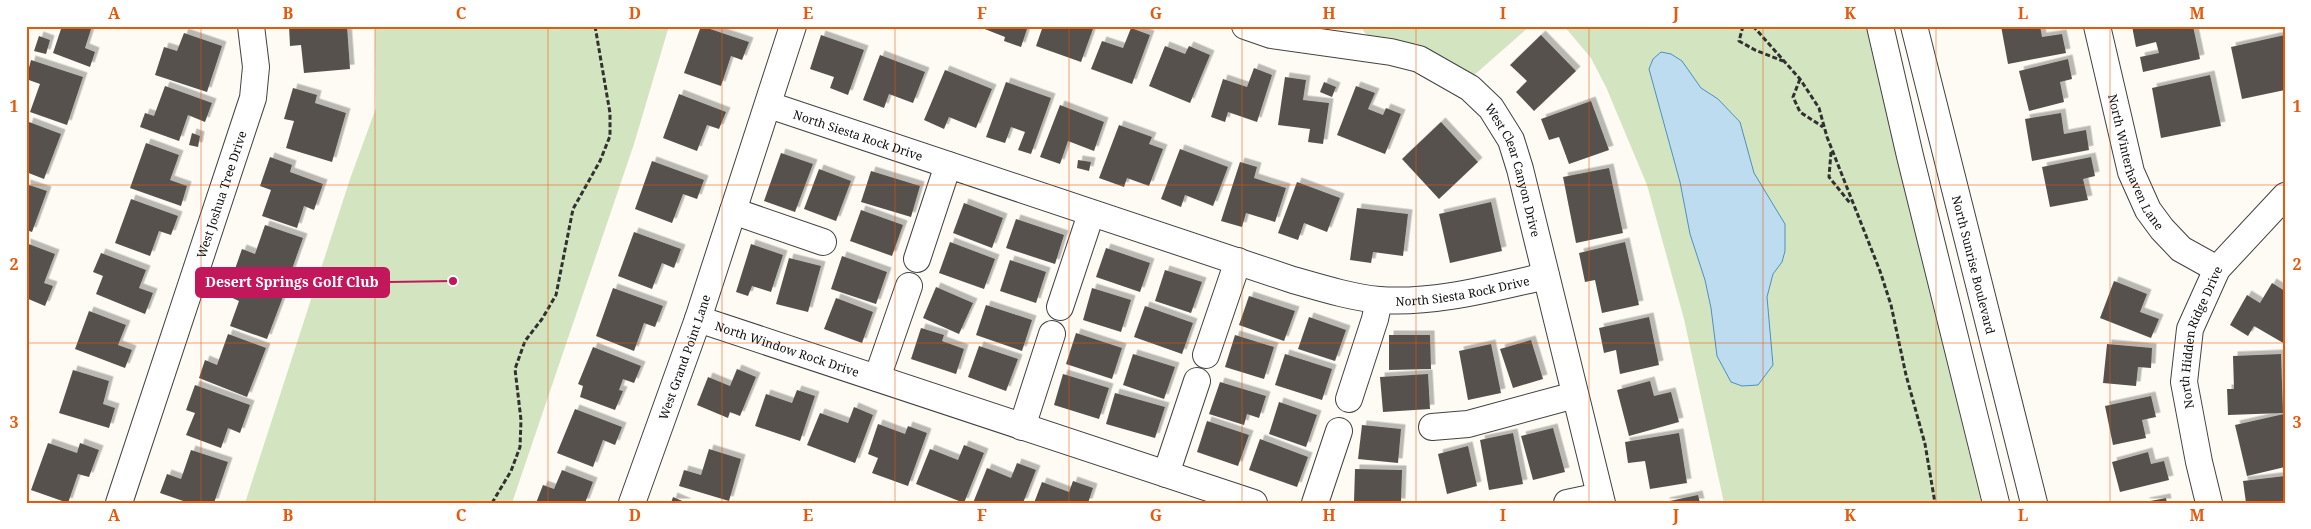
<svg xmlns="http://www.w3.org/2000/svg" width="2311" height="529" viewBox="0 0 2311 529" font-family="'Noto Serif',serif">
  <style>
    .green { fill: #d3e5c0 }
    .water { fill: #bddcef; stroke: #4d90be }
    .building { fill: #57514d; filter: url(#shadow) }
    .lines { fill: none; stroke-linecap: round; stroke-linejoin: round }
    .minor-casing { stroke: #424242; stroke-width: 28 }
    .path { stroke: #313131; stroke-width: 3; stroke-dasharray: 5 2.5; stroke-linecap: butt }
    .minor { stroke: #fff; stroke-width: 26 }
    .grid { fill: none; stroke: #e8590c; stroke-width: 1; stroke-opacity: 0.55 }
    .labels { text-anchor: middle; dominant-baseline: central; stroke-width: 5; stroke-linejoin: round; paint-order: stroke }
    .street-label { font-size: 12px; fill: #0f0f0f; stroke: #fff }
    .leader { fill: none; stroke: #c2185b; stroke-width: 2 }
    .callout-dot { fill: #c2185b; stroke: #fff; stroke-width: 2 }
    .callout { fill: #c2185b; stroke: #c2185b; stroke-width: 2 }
    .callout-label { font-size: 14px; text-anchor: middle; font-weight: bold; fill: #fff }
    .neatline { fill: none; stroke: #e8590c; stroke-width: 2 }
    .grid-label { font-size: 16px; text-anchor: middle; font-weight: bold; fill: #e8590c }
  </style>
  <defs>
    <filter id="shadow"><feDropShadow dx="4.5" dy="-4.5" stdDeviation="0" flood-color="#0004"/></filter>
  </defs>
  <rect width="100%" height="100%" fill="#fdfbf3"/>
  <g class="green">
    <polygon points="375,26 669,26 634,144 512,503 245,503 350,179 376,108"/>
    <polygon points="1362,26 1530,26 1472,77 1372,39 1364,32"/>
    <polygon points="1564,26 1869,26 1985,503 1724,503 1684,319 1647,185 1606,87 1591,58"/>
  </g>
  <polygon class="water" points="1661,52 1671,54 1682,61 1701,88 1718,99 1740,122 1754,173 1785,224 1785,251 1782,262 1773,274 1767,297 1773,365 1758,385 1742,386 1731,382 1717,356 1711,308 1705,280 1690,234 1680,182 1649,69 1653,59"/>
  <g class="building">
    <polygon points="55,26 92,26 85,48 95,52 90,67 53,53 61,29"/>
    <polygon points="289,26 347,26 350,69 304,73 301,45 290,46"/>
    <polygon points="701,26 749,42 742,60 731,56 721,86 684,73"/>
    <polygon points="977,26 1028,26 1021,47 1004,41 1005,37"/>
    <polygon points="1043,26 1094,26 1081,62 1036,46"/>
    <polygon points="2001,26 2040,26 2042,37 2062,34 2066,53 2008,64"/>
    <polygon points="2132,26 2193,26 2200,59 2143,72 2140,57 2159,53 2156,42 2136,47"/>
    <polygon points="1131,28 1150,35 1132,84 1091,69 1102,41 1123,48"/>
    <polygon points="184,33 222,46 207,92 155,75 164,47 177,51"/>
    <polygon points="821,35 864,50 848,95 830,88 834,77 810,69"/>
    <polygon points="1541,35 1576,71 1534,111 1516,92 1527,81 1510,65"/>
    <polygon points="2285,35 2285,90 2242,99 2231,47"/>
    <polygon points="39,36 50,40 46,54 34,51"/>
    <polygon points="1165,46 1185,54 1189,46 1210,55 1190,103 1149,86"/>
    <polygon points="880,55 925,72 913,103 889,94 884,108 863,100"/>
    <polygon points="2068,59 2072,79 2060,82 2064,102 2029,111 2019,71"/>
    <polygon points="31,60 83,77 67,125 30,112 40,84 26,79"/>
    <polygon points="1254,68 1272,75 1257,122 1228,112 1225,122 1211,117 1223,79 1247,87"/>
    <polygon points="945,70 992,89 976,128 949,117 944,129 924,120"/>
    <polygon points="2210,75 2221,126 2161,138 2152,88"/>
    <polygon points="1285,77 1306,80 1303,100 1329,103 1323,144 1308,142 1310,129 1278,125"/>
    <polygon points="1006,82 1051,98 1031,154 1018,150 1025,132 1011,127 1005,143 986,137"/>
    <polygon points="1324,82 1336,87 1332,97 1320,92"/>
    <polygon points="165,86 212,103 205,122 188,115 179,141 140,127 145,113 154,116"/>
    <polygon points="1356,86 1375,93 1368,109 1383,115 1386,108 1401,114 1385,154 1337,135"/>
    <polygon points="293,88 317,95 315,103 346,113 332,162 286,148 294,121 284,119"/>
    <polygon points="679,94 726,112 719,129 707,125 697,151 663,138"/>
    <polygon points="1591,101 1609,150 1569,164 1559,137 1549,140 1541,119"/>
    <polygon points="1060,105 1104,122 1094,151 1068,141 1060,164 1040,157"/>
    <polygon points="2061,113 2064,134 2086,130 2089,150 2032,161 2025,119"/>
    <polygon points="29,122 61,134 44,179 26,172 26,130"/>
    <polygon points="1441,122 1478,162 1439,199 1402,159"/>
    <polygon points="1119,125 1152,137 1149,144 1163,149 1149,186 1127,178 1124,187 1099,178"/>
    <polygon points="192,133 200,136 198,147 189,145"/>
    <polygon points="146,143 179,155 170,180 187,186 181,206 130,188"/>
    <polygon points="1180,149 1228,167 1213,206 1185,195 1181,207 1161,199"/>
    <polygon points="781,153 813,164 795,212 764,201"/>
    <polygon points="270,157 292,165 290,172 323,184 314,210 304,206 297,228 262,216 271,190 260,186"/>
    <polygon points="2091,157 2095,176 2083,179 2088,200 2050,207 2042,167"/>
    <polygon points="1078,160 1091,162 1089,171 1077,168"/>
    <polygon points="652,161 704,180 697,199 683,194 672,223 635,209"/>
    <polygon points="1240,162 1257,167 1254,178 1286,188 1275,222 1246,213 1242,227 1221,221"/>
    <polygon points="1609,168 1623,233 1576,243 1563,177"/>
    <polygon points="819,169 851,181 836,221 804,209"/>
    <polygon points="871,171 920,186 911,217 861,202"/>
    <polygon points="1297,182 1340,198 1327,232 1304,223 1298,240 1278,233"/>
    <polygon points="26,184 47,191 32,232 26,230"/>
    <polygon points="131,199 178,216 171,235 159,231 150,256 115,243"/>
    <polygon points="1491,202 1502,251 1450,263 1439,214"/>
    <polygon points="964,203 1003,218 992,248 953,233"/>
    <polygon points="1357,208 1408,214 1403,256 1373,252 1371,263 1350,260"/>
    <polygon points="861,210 903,225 892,256 850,241"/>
    <polygon points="1016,219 1064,235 1055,264 1006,248"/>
    <polygon points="265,225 303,238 286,286 235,269 242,249 255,254"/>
    <polygon points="634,232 681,249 674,268 662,263 652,289 618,276"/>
    <polygon points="950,242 995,259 984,289 939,273"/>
    <polygon points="1625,242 1639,305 1602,313 1595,280 1585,282 1579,253"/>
    <polygon points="26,243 55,254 44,283 53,286 45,306 26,298"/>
    <polygon points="751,244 783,255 771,292 752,286 748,296 736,292"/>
    <polygon points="1106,248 1150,263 1140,292 1096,277"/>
    <polygon points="101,253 146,270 139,288 153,293 145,314 96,294 103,276 93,272"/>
    <polygon points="842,256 887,272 876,304 831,289"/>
    <polygon points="789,258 821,266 808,312 776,304"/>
    <polygon points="1010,260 1046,272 1036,303 1000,291"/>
    <polygon points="1165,270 1202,282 1191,313 1155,301"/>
    <polygon points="233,275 284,294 267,339 230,326 239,301 226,295"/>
    <polygon points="2114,281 2147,294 2140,312 2159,319 2151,338 2100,318"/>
    <polygon points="2272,283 2285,291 2285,344 2254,326 2248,336 2230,325 2247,295 2260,303"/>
    <polygon points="936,287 973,303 959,334 923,318"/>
    <polygon points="613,288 663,306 655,327 644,323 634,351 596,336"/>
    <polygon points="1092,288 1131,300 1121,332 1083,320"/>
    <polygon points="1249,296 1295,311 1284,341 1239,325"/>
    <polygon points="836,298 873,312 862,343 824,329"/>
    <polygon points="986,305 1032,320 1022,351 976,335"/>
    <polygon points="1145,306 1193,323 1182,354 1134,337"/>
    <polygon points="89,311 126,325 118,345 132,350 125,368 75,349"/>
    <polygon points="1309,317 1346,330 1335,361 1298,349"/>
    <polygon points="1649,317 1659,365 1620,374 1616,350 1604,353 1599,328"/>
    <polygon points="921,328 944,335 942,341 964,349 956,374 911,359"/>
    <polygon points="1076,333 1122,348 1112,379 1066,364"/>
    <polygon points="228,334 266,348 247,397 199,378 205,360 217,365"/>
    <polygon points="1235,335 1274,347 1264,379 1225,367"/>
    <polygon points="1389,335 1430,335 1431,369 1389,370"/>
    <polygon points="1531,340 1543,379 1513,388 1500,349"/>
    <polygon points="1491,344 1501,393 1468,400 1459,351"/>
    <polygon points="2107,344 2152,348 2151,368 2138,367 2136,386 2103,383"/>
    <polygon points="979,346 1018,359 1006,391 968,377"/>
    <polygon points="593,347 641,366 634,383 623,379 619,390 623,391 615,410 580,397 583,386 578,384"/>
    <polygon points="1133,354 1175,367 1164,399 1123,385"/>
    <polygon points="1285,354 1332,369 1322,400 1275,385"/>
    <polygon points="2281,354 2283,413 2228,415 2227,389 2234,389 2233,356"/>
    <polygon points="737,369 756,377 740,416 730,412 728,418 697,405 708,377 730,386"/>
    <polygon points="73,370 109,381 103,404 115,408 109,428 59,413"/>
    <polygon points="1063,374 1109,388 1099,419 1054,405"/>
    <polygon points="1428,374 1430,409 1383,412 1380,377"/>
    <polygon points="1650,381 1654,396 1671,392 1679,422 1629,436 1617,390"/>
    <polygon points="1220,382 1266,396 1259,418 1247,414 1244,425 1209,414"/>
    <polygon points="195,385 250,405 240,433 228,428 221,448 186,435 195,413 186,410"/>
    <polygon points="797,390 815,396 800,441 755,426 766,394 792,403"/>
    <polygon points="1115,393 1165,407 1155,438 1106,424"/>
    <polygon points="2151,396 2156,417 2142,420 2146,438 2113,445 2105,406"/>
    <polygon points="1279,402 1317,415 1306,447 1269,434"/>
    <polygon points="854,407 873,415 855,463 807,445 820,413 848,423"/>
    <polygon points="575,409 622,427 615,445 603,440 593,467 557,453"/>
    <polygon points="2284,414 2285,467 2247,476 2235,425"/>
    <polygon points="1207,421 1249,435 1238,466 1197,452"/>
    <polygon points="878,424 905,434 908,426 927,433 908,486 872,473 878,458 868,454"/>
    <polygon points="1362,425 1401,429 1398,463 1358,459"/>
    <polygon points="1553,428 1565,472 1533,480 1521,436"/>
    <polygon points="1513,433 1523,484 1489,490 1480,440"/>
    <polygon points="1679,433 1687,483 1650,489 1645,461 1628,463 1625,442"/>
    <polygon points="1260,439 1308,457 1297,487 1249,470"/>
    <polygon points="48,443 77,453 80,443 99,450 89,477 78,474 68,503 31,490"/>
    <polygon points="964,445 984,453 964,503 916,484 930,449 958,460"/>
    <polygon points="1468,446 1477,486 1447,494 1438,454"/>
    <polygon points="709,449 741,459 729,501 679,486 684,470 701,475"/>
    <polygon points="191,450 228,462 214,503 189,503 160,493 167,474 181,479"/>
    <polygon points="2148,452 2151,464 2164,461 2169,480 2120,492 2112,462"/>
    <polygon points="1017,463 1036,470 1023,503 973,503 987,468 1011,478"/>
    <polygon points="1355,469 1402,470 1401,503 1354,501"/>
    <polygon points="562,470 593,482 585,503 536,503 543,485 554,489"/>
    <polygon points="2285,476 2285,503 2246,503 2243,481"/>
    <polygon points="1073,481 1093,488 1088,503 1034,503 1042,482 1069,492"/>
    <polygon points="1698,495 1700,503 1665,503 1665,502"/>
    <polygon points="673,497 687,503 671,503"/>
    <polygon points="2166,498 2167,503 2145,503 2145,502"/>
  </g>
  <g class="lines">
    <defs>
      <g id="minor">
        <path id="s1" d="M1245,26L1271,35L1391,52L1419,59L1470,88L1491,108L1511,140L1520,169L1602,503"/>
        <polyline points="1880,26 1910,156 1996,503"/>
        <path id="s2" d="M1914,26L2034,503"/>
        <path id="s3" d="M2097,26L2131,172L2148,210L2162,229L2181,249L2217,269"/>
        <path id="s4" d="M769,105L1293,280C1321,288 1350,297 1379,300C1435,304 1492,288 1546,276"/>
        <polyline points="733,211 823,242"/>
        <polyline points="917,259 948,165"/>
        <polyline points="1060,307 1091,214"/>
        <path id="s5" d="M698,319L1254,503"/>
        <polyline points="1206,355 1238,261"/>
        <polyline points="877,378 909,286"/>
        <polyline points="1349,399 1375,319 1379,300"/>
        <polyline points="1022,427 1052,334"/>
        <polyline points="1432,427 1468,424 1575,395"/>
        <polyline points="1166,474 1197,381"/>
        <path id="s6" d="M119,503L253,98L256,67L251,26"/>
        <path id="s7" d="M632,503L698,319L793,26"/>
        <polyline points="1315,503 1339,431"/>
        <polyline points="1567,503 1600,496"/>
        <path id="s8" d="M2209,503L2199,462L2184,382L2190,329L2217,269L2285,196"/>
      </g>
    </defs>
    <use href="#minor" class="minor-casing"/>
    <g class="path">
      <polyline points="1743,26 1739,41 1755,50 1783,61"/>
      <polyline points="1753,26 1800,79 1819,108 1827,137 1880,271 1891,305 1906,375 1925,444 1935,503"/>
      <polyline points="1800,79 1793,97 1800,112 1823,127"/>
      <polyline points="1831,152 1829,177 1850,203"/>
      <polyline points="492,503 511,471 520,447 521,420 515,369 525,341 542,319 556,295 573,209 600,161 610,136 610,113 595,26"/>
    </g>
    <use href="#minor" class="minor"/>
  </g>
  <path class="grid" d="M201,26V503M375,26V503M548,26V503M722,26V503M895,26V503M1069,26V503M1242,26V503M1416,26V503M1589,26V503M1763,26V503M1936,26V503M2110,26V503M26,185H2285M26,343H2285"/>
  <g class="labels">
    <g class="street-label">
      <text stroke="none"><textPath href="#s4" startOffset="94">North Siesta Rock Drive</textPath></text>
      <text stroke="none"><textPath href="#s3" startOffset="142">North Winterhaven Lane</textPath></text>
      <text stroke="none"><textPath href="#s1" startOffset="332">West Clear Canyon Drive</textPath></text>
      <text stroke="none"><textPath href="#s6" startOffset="325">West Joshua Tree Drive</textPath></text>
      <text stroke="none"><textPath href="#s2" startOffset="246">North Sunrise Boulevard</textPath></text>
      <text stroke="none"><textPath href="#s4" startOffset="725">North Siesta Rock Drive</textPath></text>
      <text stroke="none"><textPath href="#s8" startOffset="171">North Hidden Ridge Drive</textPath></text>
      <text stroke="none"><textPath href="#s5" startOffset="94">North Window Rock Drive</textPath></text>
      <text stroke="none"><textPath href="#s7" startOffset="155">West Grand Point Lane</textPath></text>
    </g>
  </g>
  <path class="leader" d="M453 281L389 282"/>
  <circle class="callout-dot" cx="453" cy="281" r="5"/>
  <rect class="callout" x="196" y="268" width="193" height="29" rx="5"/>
  <g class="callout-label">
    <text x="292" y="287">Desert Springs Golf Club</text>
  </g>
  <rect width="2311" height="529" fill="none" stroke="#ffffff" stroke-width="55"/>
  <rect x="28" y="28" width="2256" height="474" class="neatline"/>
  <g class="grid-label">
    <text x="114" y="19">A</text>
    <text x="288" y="19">B</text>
    <text x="461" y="19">C</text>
    <text x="635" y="19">D</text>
    <text x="808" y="19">E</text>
    <text x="982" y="19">F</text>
    <text x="1156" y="19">G</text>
    <text x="1329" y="19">H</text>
    <text x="1503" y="19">I</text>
    <text x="1676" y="19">J</text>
    <text x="1850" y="19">K</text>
    <text x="2023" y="19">L</text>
    <text x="2197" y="19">M</text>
    <text x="14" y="112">1</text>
    <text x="2297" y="112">1</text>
    <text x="14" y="270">2</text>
    <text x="2297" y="270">2</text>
    <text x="14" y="428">3</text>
    <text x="2297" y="428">3</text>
    <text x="114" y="521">A</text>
    <text x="288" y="521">B</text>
    <text x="461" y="521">C</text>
    <text x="635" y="521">D</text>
    <text x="808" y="521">E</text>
    <text x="982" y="521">F</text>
    <text x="1156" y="521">G</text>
    <text x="1329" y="521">H</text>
    <text x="1503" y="521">I</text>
    <text x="1676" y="521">J</text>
    <text x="1850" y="521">K</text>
    <text x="2023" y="521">L</text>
    <text x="2197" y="521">M</text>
  </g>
</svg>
